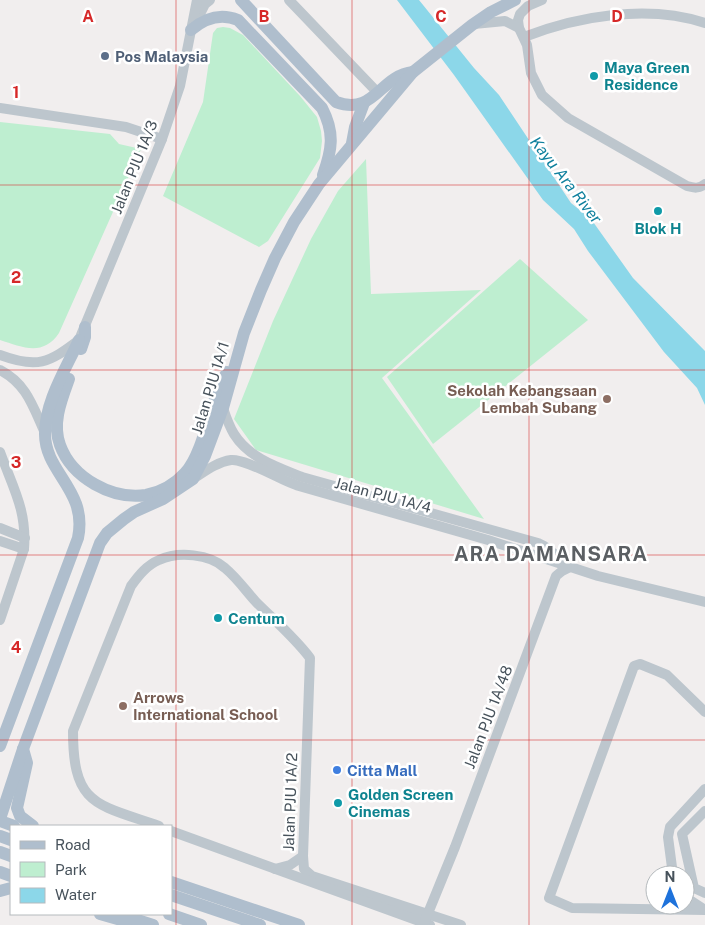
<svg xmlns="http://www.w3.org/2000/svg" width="705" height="925" viewBox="0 0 705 925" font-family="'Public Sans',sans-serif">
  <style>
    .green { fill: #beeed0 }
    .water { fill: #8cd7e9 }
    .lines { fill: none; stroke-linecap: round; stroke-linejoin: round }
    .minor { stroke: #bdc6cd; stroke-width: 10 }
    .major { stroke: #afbecd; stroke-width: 12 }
    .grid { fill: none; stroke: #d62828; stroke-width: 1; stroke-opacity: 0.55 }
    .service-dot { fill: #5c6f8a; stroke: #fff; stroke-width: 2 }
    .culture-dot { fill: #0f9aa8; stroke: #fff; stroke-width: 2 }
    .education-dot { fill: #8d6e63; stroke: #fff; stroke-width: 2 }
    .shop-dot { fill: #3f7fe0; stroke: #fff; stroke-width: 2 }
    .labels { text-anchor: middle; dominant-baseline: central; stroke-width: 5; stroke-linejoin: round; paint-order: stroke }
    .service-label { font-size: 15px; font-weight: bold; fill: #4e5e75; stroke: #fff; text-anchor: start }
    .culture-label { font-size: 15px; font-weight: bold; fill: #0d838f; stroke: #fff; text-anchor: start }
    .street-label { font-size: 15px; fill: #47525b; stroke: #fff }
    .education-label { font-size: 15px; font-weight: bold; fill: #785e54; stroke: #fff; text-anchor: end }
    .shop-label { font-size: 15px; font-weight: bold; fill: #366cbe; stroke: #fff; text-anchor: start }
    .water-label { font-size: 16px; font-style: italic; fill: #10819e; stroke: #fff }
    .district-label { font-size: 20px; font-weight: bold; letter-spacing: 1px; fill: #5b5f63; stroke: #fff }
    .grid-label { font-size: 16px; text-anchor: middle; font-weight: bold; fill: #d62828; stroke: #fff; stroke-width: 5; stroke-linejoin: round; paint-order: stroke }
  </style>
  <rect width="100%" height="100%" fill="#f1eeee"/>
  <g class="green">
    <polygon points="223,27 230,28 243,35 300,96 317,117 321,131 322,141 320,158 268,241 259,247 163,196 203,102 213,33 217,28"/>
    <path d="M0,122L110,134L119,144L141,149L59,333C43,357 22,347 0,340Z"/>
    <polygon points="366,159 371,294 481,290 382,378 484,519 256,450 234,419 273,321 311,239 338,191"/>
    <polygon points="520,259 588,320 433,444 387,377"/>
  </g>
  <polygon class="water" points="397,0 419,0 474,68 499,95 571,203 591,219 633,278 705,351 705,405 697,388 664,352 588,251 574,229 543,200 454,75"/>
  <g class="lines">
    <g class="minor">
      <polyline points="289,0 378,93"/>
      <path d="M542,0L528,6L520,14L518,20L519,28L527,45L531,73L542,95L568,118L687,186C694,188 699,189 705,184"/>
      <polyline points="197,20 205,4 210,0"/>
      <polyline points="474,24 505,21 519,28"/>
      <path d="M524,37C578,16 648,4 705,23"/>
      <polyline points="0,108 126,127 162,139"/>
      <path d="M0,355C37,369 49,363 79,340L162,139L180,86L197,0"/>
      <path d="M0,370C27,384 33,407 45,433"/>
      <path d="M223,408C226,417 229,426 234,434C249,458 277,467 302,477L538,543L544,546L566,563"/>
      <path d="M0,452C13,488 27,510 24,549L0,620"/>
      <path d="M193,479C204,472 217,462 231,460C245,458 282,481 299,486L488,540L598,576L705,602"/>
      <polyline points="0,528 25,538"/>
      <polyline points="0,541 24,549"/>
      <polyline points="705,712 667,675 640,664 634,666 549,898 572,908 705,910"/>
      <polyline points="705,811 682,834 694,888 705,893"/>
      <path d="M159,826C96,804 73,806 73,731L131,586C139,575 147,565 159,560C178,551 210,554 225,568C237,578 246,591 256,602C275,621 294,637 310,658L303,856L304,869L312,876L461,925"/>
      <polyline points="171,831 430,925"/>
      <polyline points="275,869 290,865 303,856"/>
      <polyline points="673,875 668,837 670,827 705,789"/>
      <polyline points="685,897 705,910"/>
      <polyline points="424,923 455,847 556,576 562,571 570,567"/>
    </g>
    <g class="major">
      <path d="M241,0L336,102C375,116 379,76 413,72"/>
      <path d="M191,30C205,18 221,13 238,20L322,108C335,133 332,150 323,175"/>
      <polyline points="352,143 355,127 364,103"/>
      <polyline points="81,349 85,337 85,327"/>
      <path d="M69,379C61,401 52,423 60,445C72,478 112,500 146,495C161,492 175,484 185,473C200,458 209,416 216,396C219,388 223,380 227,372"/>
      <path d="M0,746L78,538C88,490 45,473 45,434C45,401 66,369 79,340"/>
      <polyline points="23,749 27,763 17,808 20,816 33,826"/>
      <polyline points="0,819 23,749 100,543 107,533 124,519 134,512 163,499 193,479 205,456 223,408 244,333 261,290 275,258 294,222 319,184 413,72 472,25 491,12 515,0"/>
      <polyline points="0,821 14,826"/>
      <polyline points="0,836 11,840"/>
      <polyline points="0,852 11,856"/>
      <polyline points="0,872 11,876"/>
      <polyline points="171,882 299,925"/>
      <polyline points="0,891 11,888"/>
      <polyline points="171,895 260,925"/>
      <polyline points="100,914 121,920 138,920"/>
      <polyline points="169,914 201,925"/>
      <polyline points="131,918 153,925"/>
    </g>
  </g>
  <path class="grid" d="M176,0V925M352,0V925M529,0V925M0,185H705M0,370H705M0,555H705M0,740H705"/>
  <circle class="service-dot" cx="105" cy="56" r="5"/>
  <g class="culture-dot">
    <circle cx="594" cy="76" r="5"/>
    <circle cx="658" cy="211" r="5"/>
    <circle cx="218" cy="618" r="5"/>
    <circle cx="338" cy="803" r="5"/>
  </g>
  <g class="education-dot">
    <circle cx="607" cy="399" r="5"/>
    <circle cx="123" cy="706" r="5"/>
  </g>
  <circle class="shop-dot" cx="337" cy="770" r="5"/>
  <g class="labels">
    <g class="service-label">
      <text x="115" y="56">Pos Malaysia</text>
    </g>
    <g class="culture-label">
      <text x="604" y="67">Maya Green<tspan x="604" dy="17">Residence</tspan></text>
      <text x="658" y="228" text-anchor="middle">Blok H</text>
      <text x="228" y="618">Centum</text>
      <text x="348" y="794">Golden Screen<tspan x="348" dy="17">Cinemas</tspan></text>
    </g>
    <g class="street-label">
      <text transform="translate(134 167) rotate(-68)">Jalan PJU 1A/3</text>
      <text transform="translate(210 388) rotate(-73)">Jalan PJU 1A/1</text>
      <text transform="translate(383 495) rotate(15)">Jalan PJU 1A/4</text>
      <text transform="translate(488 717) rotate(-69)">Jalan PJU 1A/48</text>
      <text transform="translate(290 802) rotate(-88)">Jalan PJU 1A/2</text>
    </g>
    <g class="education-label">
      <text x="597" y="390">Sekolah Kebangsaan<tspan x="597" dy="17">Lembah Subang</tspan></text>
      <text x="133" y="697" text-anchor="start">Arrows<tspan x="133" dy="17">International School</tspan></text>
    </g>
    <g class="shop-label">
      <text x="347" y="770">Citta Mall</text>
    </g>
    <g class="water-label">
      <text transform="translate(566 180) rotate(52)">Kayu Ara River</text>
    </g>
    <g class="district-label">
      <text x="551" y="554">ARA DAMANSARA</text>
    </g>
  </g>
  <g class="grid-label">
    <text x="88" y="22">A</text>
    <text x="264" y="22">B</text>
    <text x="441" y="22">C</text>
    <text x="617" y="22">D</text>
    <text x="16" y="98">1</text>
    <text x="16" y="283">2</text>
    <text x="16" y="468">3</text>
    <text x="16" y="653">4</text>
  </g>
  <rect x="10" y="825" width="162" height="90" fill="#ffffff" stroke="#b5babd"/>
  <rect x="20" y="841" width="25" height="8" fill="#afbecd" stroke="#b5babd"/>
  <text x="55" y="850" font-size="15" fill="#47525b">Road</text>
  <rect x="20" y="862" width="25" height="15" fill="#beeed0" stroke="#b5babd"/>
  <text x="55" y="875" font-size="15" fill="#47525b">Park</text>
  <rect x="20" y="888" width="25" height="15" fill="#8cd7e9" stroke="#b5babd"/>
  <text x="55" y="900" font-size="15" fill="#47525b">Water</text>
  <g transform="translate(670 890)"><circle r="24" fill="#ffffff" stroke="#b5babd"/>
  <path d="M0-4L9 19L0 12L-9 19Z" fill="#1e72db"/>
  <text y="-8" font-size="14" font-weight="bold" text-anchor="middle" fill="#47525b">N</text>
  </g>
</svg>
